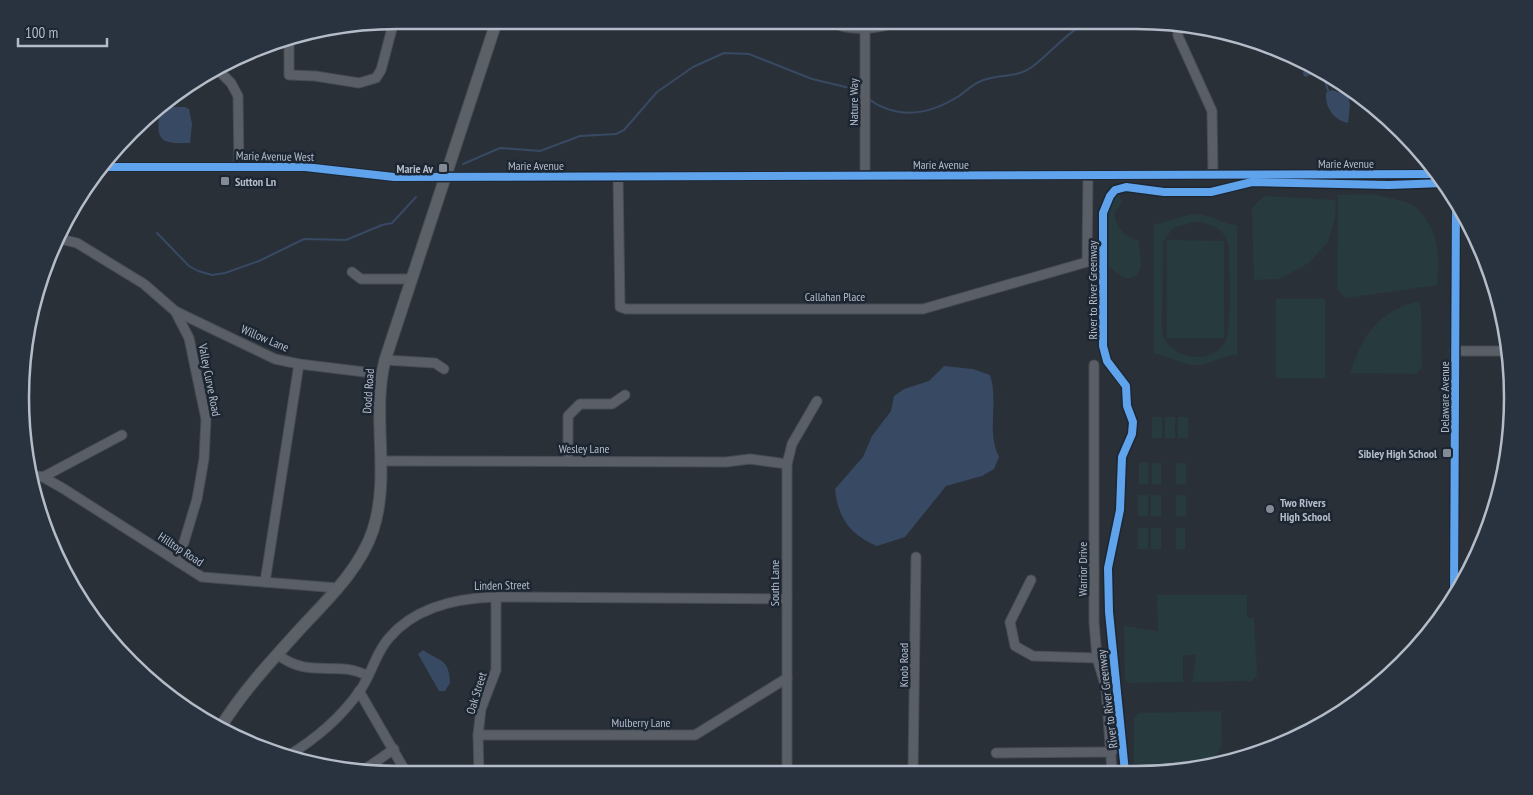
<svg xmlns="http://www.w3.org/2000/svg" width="1533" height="795" viewBox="0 0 1533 795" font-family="'PT Sans Narrow',sans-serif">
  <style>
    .green { fill: #273a3e; fill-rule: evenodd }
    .water { fill: #384963 }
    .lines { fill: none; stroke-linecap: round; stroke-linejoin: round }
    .stream { stroke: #384963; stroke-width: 2 }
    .minor-casing { stroke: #484c53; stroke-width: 11 }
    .major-casing { stroke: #484c55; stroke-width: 13 }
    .minor { stroke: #5a5e66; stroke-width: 9 }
    .major { stroke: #5c6168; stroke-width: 11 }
    .cycleway-casing { stroke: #1d2633; stroke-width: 11 }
    .cycleway { stroke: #60a3ed; stroke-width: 8 }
    .poi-dot { fill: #848b96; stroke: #1d2633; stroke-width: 2 }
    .labels { text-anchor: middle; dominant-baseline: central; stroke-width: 5; stroke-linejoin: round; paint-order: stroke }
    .street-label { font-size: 12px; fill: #b4bcc9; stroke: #1d2633 }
    .poi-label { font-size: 12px; font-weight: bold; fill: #b4bcc9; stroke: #1d2633; text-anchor: end }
    .rim { fill: none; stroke: #b4bcc9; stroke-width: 2.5 }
  </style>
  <rect width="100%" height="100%" fill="#2a3038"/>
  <g class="green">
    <path d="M1118,192L1122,202L1114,213C1116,227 1124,237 1138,240C1139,248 1142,260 1140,269C1134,286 1118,276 1111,268L1105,269C1105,247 1098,204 1118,192Z"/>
    <path d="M1373,194C1383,197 1407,201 1414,206C1439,227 1440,256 1437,285L1345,298L1337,288L1338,195Z"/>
    <polygon points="1264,196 1336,200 1335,218 1328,242 1309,263 1279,279 1254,280 1252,208"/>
    <path d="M1198,214C1213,215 1224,225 1237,225V355C1222,354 1211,365 1195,365C1179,365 1168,354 1154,354V224C1169,224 1181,214 1198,214ZM1194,222C1210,222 1226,229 1229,247C1229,266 1232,326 1226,340C1215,368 1163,359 1162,329L1163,242L1173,228Z"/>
    <polygon points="1167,240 1224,241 1224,338 1167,338"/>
    <rect x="1276" y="299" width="49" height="79"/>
    <path d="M1419,301L1421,309L1422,367L1416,374L1350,373C1363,335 1378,311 1419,301Z"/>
    <rect x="1152" y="417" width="10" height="21"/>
    <rect x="1165" y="417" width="10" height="21"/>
    <rect x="1178" y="417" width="10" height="21"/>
    <rect x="1139" y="463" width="9" height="21"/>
    <rect x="1152" y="463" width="9" height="21"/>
    <rect x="1176" y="463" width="10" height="21"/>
    <rect x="1138" y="495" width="10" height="21"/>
    <rect x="1151" y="495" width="10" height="21"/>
    <rect x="1176" y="495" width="10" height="21"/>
    <rect x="1138" y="528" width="10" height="21"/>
    <rect x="1151" y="528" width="10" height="21"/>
    <rect x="1176" y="528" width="9" height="21"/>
    <polygon points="1157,595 1247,595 1247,618 1254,618 1257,675 1251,681 1192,682 1196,655 1183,655 1183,682 1129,683 1125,680 1124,626 1158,631"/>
    <polygon points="1221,711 1222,744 1213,764 1185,772 1134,772 1134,719 1139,713"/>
    <path d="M1341,711V714L1280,746L1269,749C1282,726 1317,718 1341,711Z"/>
  </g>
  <g class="water">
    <polygon points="1306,61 1322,71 1305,77 1303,74"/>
    <path d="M1332,90L1348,95L1350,105L1348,123C1334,120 1325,108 1326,93Z"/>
    <path d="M171,107H185L189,109L192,124L190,143C161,144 155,141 160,112Z"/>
    <path d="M944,366L973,369L990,375C999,402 986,431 999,457L994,469L982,476L946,486L905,537L877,546C850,535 838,518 835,489L863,457L872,436L891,411L894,396L904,389L929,381Z"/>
    <path d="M423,650C439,662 449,657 450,683L445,691H439L418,654Z"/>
  </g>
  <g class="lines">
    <g class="stream">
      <polyline points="1322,71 1329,94"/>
      <path d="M867,98C898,121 929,115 959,96C966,91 973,84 981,81C998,74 1017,78 1032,67C1052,52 1066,33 1088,21"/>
      <polyline points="463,164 500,148 540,151 580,136 616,134 624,130 657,92 693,67 724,53 749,54 812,79 850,88 862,94"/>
      <polyline points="157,233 189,266 198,271 212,275 225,273 259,261 304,239 346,240 382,225 392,223 416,197"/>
    </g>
    <defs>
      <g id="minor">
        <path d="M826,20C849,32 877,30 900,21"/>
        <polyline points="1177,24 1178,36 1212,111 1213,174"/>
        <polyline points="865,29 865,175"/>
        <polyline points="289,38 289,75 315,76 359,83 376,78 381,70 394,21"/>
        <polyline points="219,71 231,83 238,96 239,167"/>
        <polyline points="103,167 305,167 394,177 1437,174"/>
        <polyline points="618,176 620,307 626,309 923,309 1087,262 1088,175"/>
        <polyline points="60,239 77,243 144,284 175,311 189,338 206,419 204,459 197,499 178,562"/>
        <polyline points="352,272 361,279 410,279"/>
        <polyline points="175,311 275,359 299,364 381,374"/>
        <polyline points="1455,351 1510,351"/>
        <polyline points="385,360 435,363 444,369"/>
        <polyline points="1094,365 1094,622 1097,658 1106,688 1112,772"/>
        <polyline points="381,461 726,462 750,459 787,464"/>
        <polyline points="568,461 568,416 580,404 612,404 625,395"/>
        <polyline points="30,475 43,477 64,489 202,577 338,588"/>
        <polyline points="43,477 122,435"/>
        <polyline points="1031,580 1010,622 1015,646 1033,656 1097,658"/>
        <polyline points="265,582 299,364"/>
        <polyline points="1454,595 1456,199"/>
        <path d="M277,654C309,680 337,659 368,676"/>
        <polyline points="359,691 407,774"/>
        <polyline points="478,735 695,735 787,678"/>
        <polyline points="996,753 1112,752"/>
        <path d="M286,757C316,739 341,718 361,689C372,673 376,652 389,638C415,607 457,598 496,597L787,599"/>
        <polyline points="361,772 394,749"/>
        <polyline points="787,773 787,464 792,444 817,401"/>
        <polyline points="913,773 916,557"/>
        <polyline points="479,774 478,735 481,709 496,670 496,597"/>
      </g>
      <path id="major" d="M220,728C243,691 272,660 301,628C328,599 360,569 373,530C391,475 371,416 385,360L497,20"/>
    </defs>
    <use href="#minor" class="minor-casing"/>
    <use href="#major" class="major-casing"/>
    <use href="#minor" class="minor"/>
    <use href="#major" class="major"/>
    <defs>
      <g id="cycleway">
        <polyline points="103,167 305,167 394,177 1437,174"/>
        <polyline points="1454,595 1456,199"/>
        <polyline points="1125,772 1109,612 1108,568 1120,510 1122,457 1132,434 1133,422 1127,406 1126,386 1107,361 1103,346 1103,213 1110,196 1115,190 1126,187 1164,192 1211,192 1252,182 1389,185 1444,183"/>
      </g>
    </defs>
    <use href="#cycleway" class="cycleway-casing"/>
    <use href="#cycleway" class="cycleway"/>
  </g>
  <g class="poi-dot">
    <rect x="438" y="163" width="10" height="10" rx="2.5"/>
    <rect x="220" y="176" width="10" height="10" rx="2.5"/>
    <rect x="1442" y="448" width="10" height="10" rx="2.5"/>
    <circle cx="1270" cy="509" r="5"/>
  </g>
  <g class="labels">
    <g class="street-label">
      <text transform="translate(853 102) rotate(-90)">Nature Way</text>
      <text transform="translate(275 156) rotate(1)">Marie Avenue West</text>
      <text x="1346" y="163">Marie Avenue</text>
      <text x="941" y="164">Marie Avenue</text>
      <text x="536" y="165">Marie Avenue</text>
      <text transform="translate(1092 290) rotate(-90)">River to River Greenway</text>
      <text x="835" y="296">Callahan Place</text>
      <text transform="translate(265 338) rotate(23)">Willow Lane</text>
      <text transform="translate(210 380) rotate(79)">Valley Curve Road</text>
      <text transform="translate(368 391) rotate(-86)">Dodd Road</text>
      <text transform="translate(1444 397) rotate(-90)">Delaware Avenue</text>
      <text x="584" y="448">Wesley Lane</text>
      <text transform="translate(181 549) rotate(33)">Hilltop Road</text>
      <text transform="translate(1082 569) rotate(-90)">Warrior Drive</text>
      <text transform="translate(774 583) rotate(-90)">South Lane</text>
      <text transform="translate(502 585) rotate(-1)">Linden Street</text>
      <text transform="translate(903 665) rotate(-90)">Knob Road</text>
      <text transform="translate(476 693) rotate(-73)">Oak Street</text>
      <text transform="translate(1107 699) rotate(-97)">River to River Greenway</text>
      <text x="641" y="722">Mulberry Lane</text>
    </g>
    <g class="poi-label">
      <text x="433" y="168">Marie Av</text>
      <text x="235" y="181" text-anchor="start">Sutton Ln</text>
      <text x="1437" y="453">Sibley High School</text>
      <text x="1280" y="502" text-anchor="start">Two Rivers<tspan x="1280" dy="14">High School</tspan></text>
    </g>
  </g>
  <path d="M0 0H1533V795H0ZM397 29H1136A368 368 0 0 1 1504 397V398A368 368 0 0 1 1136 766H397A368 368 0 0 1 29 398V397A368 368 0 0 1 397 29Z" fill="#29323f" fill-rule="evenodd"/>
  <path class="rim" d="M397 29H1136A368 368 0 0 1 1504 397V398A368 368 0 0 1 1136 766H397A368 368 0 0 1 29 398V397A368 368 0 0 1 397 29Z"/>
  <path d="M18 38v8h89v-8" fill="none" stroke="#b4bcc9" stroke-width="2.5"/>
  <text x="25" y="38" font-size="15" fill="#b4bcc9" stroke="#1d2633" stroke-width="4" paint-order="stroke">100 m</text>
</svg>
